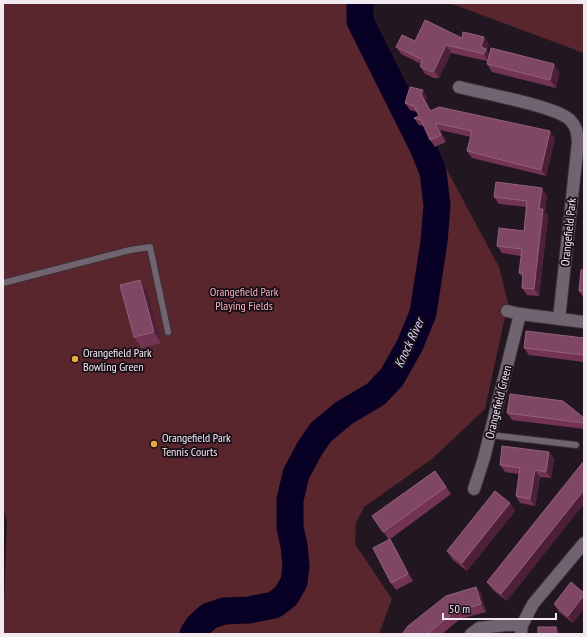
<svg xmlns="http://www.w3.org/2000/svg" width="587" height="637" viewBox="0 0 587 637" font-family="'PT Sans Narrow',sans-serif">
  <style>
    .green { fill: #58262c }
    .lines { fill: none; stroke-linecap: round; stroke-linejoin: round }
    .river { stroke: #080025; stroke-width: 27 }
    .lane-casing { stroke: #393238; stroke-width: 8 }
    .street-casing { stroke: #393238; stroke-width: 14 }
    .lane { stroke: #716470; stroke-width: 6 }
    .street { stroke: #716470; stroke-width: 12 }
    .wall { fill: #733454 }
    .shaded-wall { fill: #4d2038 }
    .building { fill: #804765; stroke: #92617b }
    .poi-dot { fill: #e8ab37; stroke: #180e17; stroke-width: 1.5 }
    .labels { text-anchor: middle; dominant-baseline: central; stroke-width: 3.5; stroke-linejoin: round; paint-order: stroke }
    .street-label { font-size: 12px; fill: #f2eaf1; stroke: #180e17 }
    .park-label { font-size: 12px; fill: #f3afb4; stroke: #180e17 }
    .poi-label { font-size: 12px; fill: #f2eaf1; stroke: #180e17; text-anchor: start }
    .water-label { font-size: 13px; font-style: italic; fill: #d8d7fe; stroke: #180e17 }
  </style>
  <rect width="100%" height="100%" fill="#221720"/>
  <g class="green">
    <polygon points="3,3 366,3 370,26 499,267 508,303 485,409 432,459 364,507 356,523 355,544 392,599 379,634 3,634 7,522 3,506"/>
    <polygon points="446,3 584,3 584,53 458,6"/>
  </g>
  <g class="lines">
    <polyline class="river" points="193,634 198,626 209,616 224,611 249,610 274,605 286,596 294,582 296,566 294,546 290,527 290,500 296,474 310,448 321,432 344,413 376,394 392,377 410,345 423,313 434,242 437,205 433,172 423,147 360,21 360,3"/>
    <defs>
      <g id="lane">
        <polyline points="3,283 130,250 150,247 168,332"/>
        <polyline points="490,435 576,445"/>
      </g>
      <g id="street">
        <path d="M459,87C480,93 557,106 570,120C577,127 577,133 578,142L559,319"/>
        <polyline points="507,311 520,314 584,322"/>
        <polyline points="474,489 484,458 520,314"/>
        <polyline points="471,634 479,628 506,625 522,625"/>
        <polyline points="521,634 522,625 533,604 584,543"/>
      </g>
    </defs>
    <use href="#lane" class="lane-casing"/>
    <use href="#street" class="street-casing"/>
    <use href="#lane" class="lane"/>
    <use href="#street" class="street"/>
  </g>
  <g class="wall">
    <polygon points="462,38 489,45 487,51 489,54 559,72 556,88 492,72 487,64 487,61 451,53 439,78 434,78 425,74 420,66 421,64 401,54 396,47 415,41"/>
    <polygon points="427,97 426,101 431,111 555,138 546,176 472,158 467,151 471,137 440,130 446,142 435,147 430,140 424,126 419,125 414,118 419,116 417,112 410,110 405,103"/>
    <polygon points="547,195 545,212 548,216 539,296 527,295 522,288 523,278 519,273 521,256 502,253 497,246 524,231 526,207 499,204 494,197"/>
    <polygon points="584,270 584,298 579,291"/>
    <polygon points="148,291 161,343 142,348 134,337"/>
    <polygon points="584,338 584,362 529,355 524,348"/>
    <polygon points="507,413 584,418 584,429 512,420"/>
    <polygon points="549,452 554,459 551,478 540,477 535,506 520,503 516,496 519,474 505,472 500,465"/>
    <polygon points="584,461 507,601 493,590 487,582"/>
    <polygon points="435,471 451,494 389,540 372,516"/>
    <polygon points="510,503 515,511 467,571 452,559 447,551"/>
    <polygon points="395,547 413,581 396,590 391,583"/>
    <polygon points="571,582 573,623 559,612 554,604"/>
    <polygon points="476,587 481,594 486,612 460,619 442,634 402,634"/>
  </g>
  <g class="shaded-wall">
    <polygon points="484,37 489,45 487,51 491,57 489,62 484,54 481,47"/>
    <polygon points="446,45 451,53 439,78 434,71"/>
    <polygon points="554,64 559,72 556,88 550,80"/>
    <polygon points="423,90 427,97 426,101 434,118 430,111 421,94"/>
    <polygon points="435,123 440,130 446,142 441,135"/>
    <polygon points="550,131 555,138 546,176 541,170"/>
    <polygon points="542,188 547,195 545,212 548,216 539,296 534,289 539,209"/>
    <polygon points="140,280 148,291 161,343 154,332"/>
    <polygon points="549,452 554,459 551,478 546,472"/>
    <polygon points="535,470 540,477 535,506 530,499"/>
    <polygon points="584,490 584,504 507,601 501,594"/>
    <polygon points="510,503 515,511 467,571 462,563"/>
    <polygon points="390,539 395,547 413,581 408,574"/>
    <polygon points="476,587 481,594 486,612 481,604"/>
    <polygon points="584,595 584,609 573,623 568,616"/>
    <polygon points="556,627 561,634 556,634"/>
  </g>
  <g class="building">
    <polygon points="425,20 462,38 463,32 484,37 481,47 486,49 484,54 446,45 434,71 429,71 420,66 423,60 396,47 402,35 415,41"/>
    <polygon points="491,48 554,64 550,80 487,64"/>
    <polygon points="410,87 423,90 421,94 430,111 439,107 550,131 541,170 467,151 472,131 435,123 441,135 430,140 421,120 414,118 419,116 414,106 405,103"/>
    <polygon points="496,182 542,188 539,209 543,209 534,289 522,288 523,273 519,273 522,249 497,246 499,228 524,231 527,201 494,197"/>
    <polygon points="581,270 584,270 584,291 579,291"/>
    <polygon points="140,280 154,332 134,337 120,285"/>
    <polygon points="526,331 584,338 584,355 524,348"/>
    <polygon points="510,394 563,401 584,418 584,423 507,413"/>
    <polygon points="502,446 549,452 546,472 535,470 530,499 516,496 520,468 500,465"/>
    <polygon points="584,461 584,490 501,594 487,582"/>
    <polygon points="435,471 446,487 383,532 372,516"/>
    <polygon points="495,491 510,503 462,563 447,551"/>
    <polygon points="390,539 408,574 391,583 373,548"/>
    <polygon points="571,582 584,593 584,595 568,616 554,604"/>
    <polygon points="476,587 481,604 454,612 427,634 402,634 408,626 446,596"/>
    <rect x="538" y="627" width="18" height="7"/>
  </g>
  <g class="poi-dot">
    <circle cx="75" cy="359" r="4"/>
    <circle cx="154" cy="444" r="4"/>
  </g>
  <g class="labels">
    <g class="street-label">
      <text transform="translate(568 232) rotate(-84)">Orangefield Park</text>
      <text transform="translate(498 402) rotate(-76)">Orangefield Green</text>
    </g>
    <g class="park-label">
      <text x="244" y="291">Orangefield Park<tspan x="244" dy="14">Playing Fields</tspan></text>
    </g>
    <g class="poi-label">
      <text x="83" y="352">Orangefield Park<tspan x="83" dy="14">Bowling Green</tspan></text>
      <text x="162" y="437">Orangefield Park<tspan x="162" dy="14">Tennis Courts</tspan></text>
    </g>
    <g class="water-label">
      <text transform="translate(409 343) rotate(-65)">Knock River</text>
    </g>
  </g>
  <rect width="587" height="637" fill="none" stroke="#f2eaf1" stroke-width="8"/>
  <path d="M443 613v6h113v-6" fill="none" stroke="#f2eaf1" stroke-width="2"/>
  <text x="449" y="613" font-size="12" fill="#f2eaf1" stroke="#180e17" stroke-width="3" paint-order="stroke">50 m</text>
</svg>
